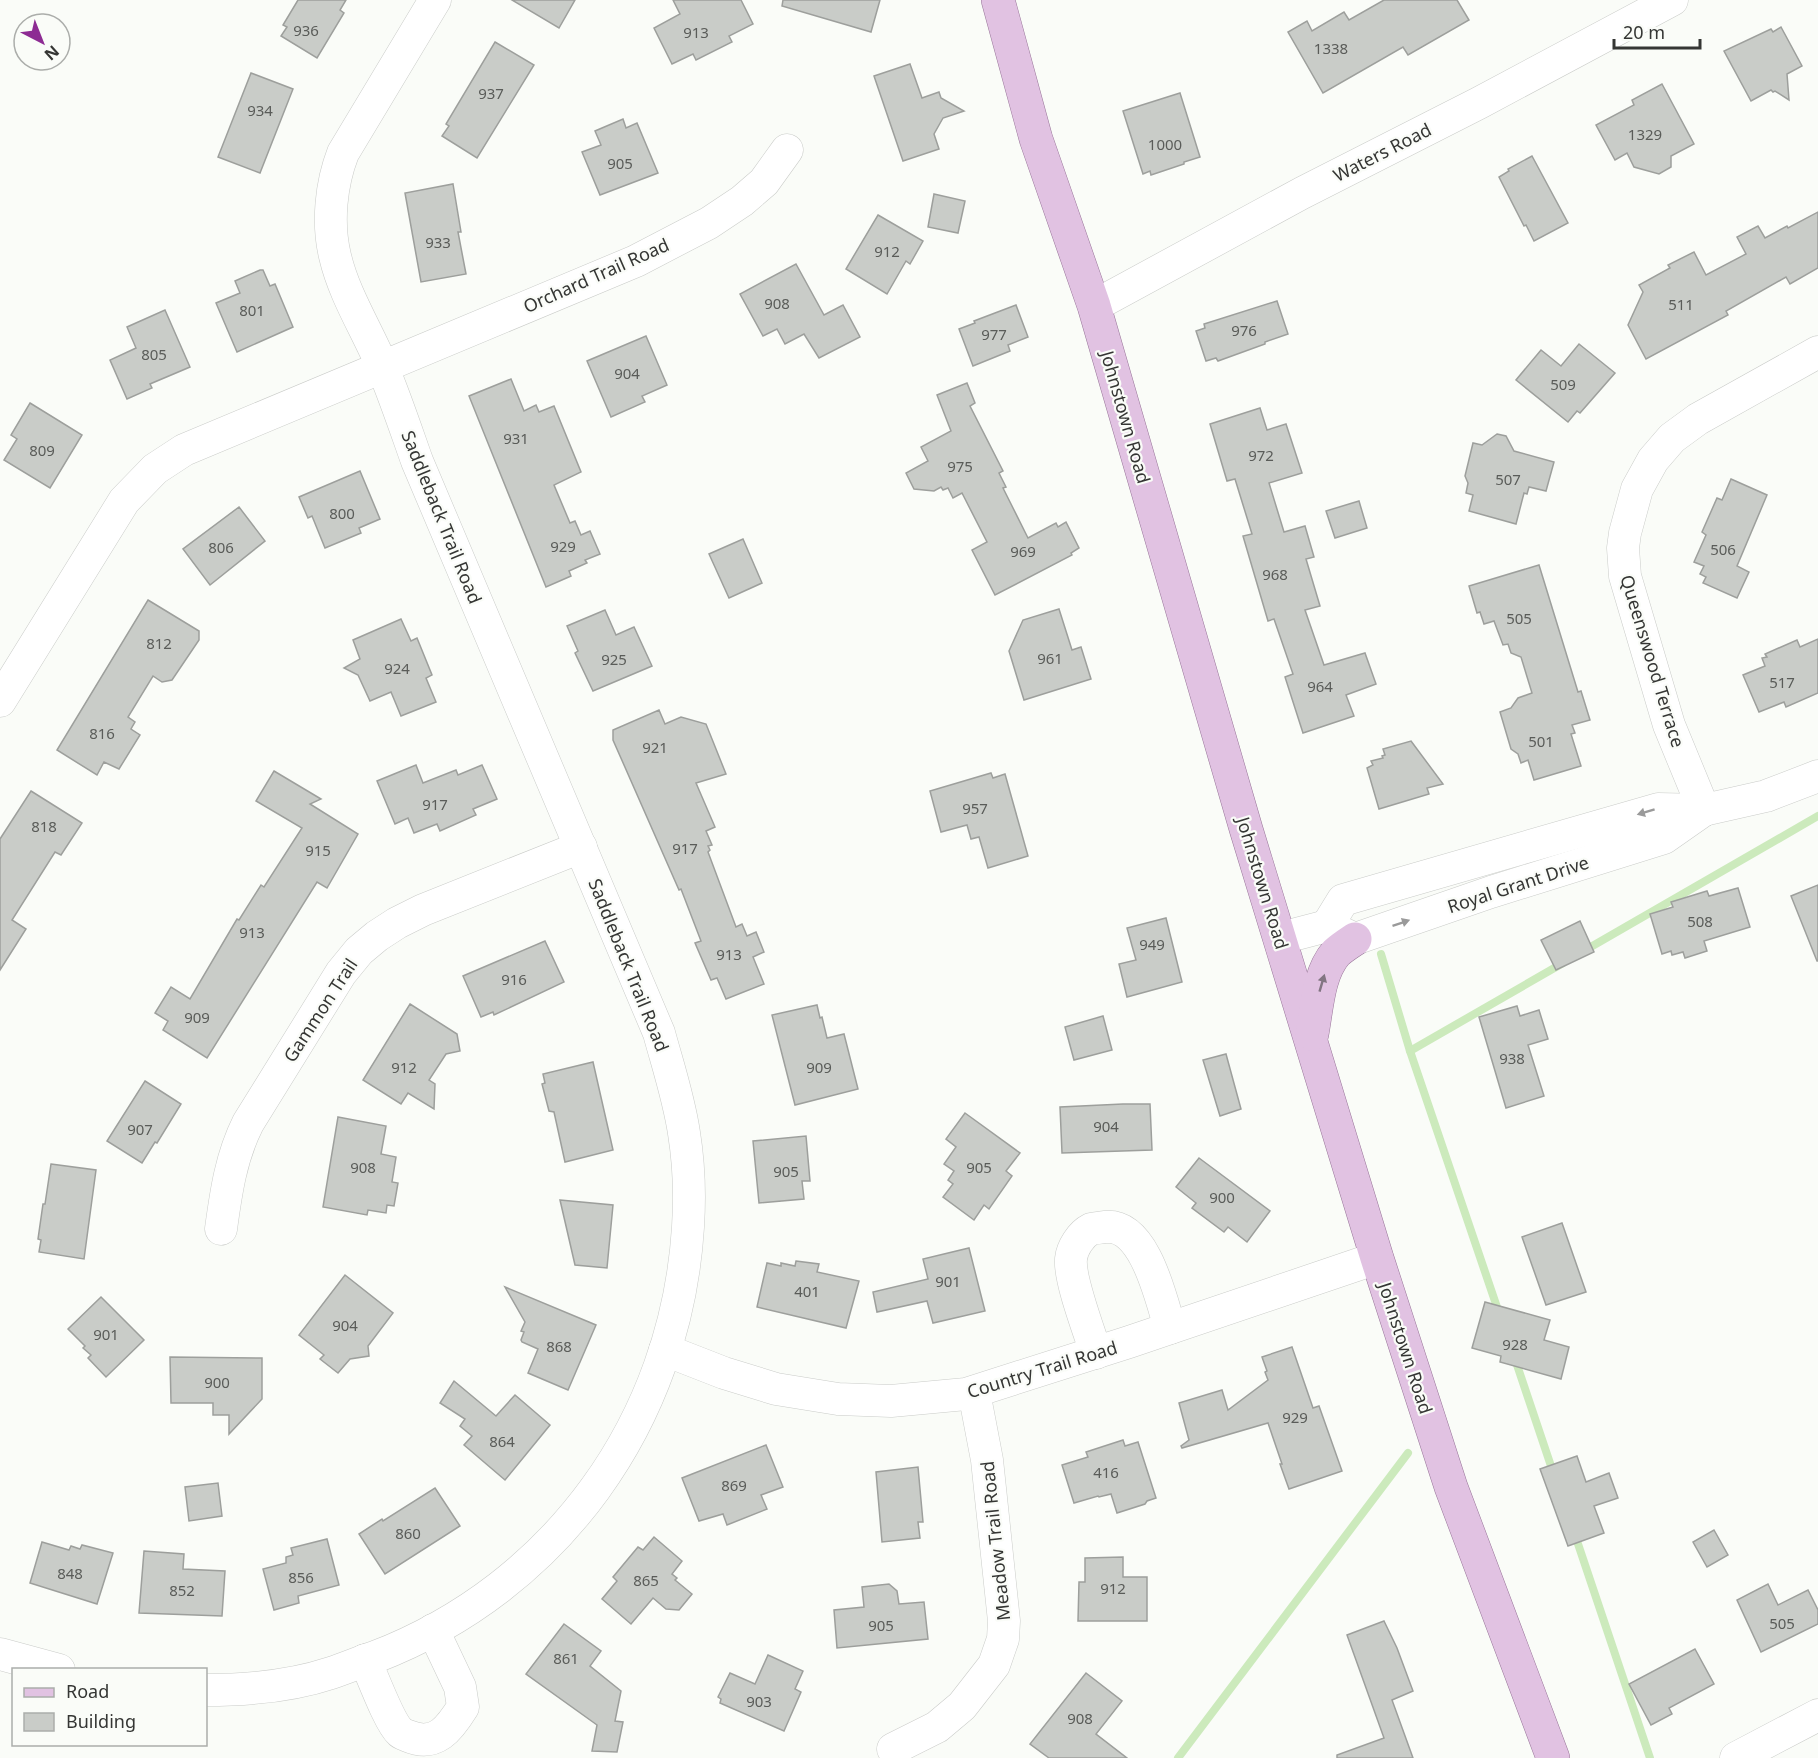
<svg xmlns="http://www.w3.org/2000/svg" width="1818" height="1758" viewBox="0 0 1818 1758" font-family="'Noto Sans',sans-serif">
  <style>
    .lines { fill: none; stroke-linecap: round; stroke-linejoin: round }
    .stream { stroke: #cceabc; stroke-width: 8 }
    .building { fill: #c9ccc8; stroke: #9d9f9c; stroke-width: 1.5 }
    .minor-casing { stroke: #caccc9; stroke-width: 33 }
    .major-casing { stroke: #987699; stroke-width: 34 }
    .minor { stroke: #fff; stroke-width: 32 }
    .major { stroke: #e1c2e2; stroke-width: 33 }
    .oneway { fill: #9a9a9a }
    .oneway2 { fill: #827582 }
    .labels { text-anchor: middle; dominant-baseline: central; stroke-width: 4.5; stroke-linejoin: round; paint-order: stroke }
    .number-label { font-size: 15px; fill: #5a5c59 }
    .street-label { font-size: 18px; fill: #353634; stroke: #fafcf8 }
  </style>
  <rect width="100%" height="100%" fill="#fafcf8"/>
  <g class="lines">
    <g class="stream">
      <polyline points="1582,952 1818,816"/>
      <polyline points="1381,954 1410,1051 1500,1316"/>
      <polyline points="1410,1051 1563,963"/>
      <polyline points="1514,1356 1554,1475"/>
      <polyline points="1574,1532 1650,1758"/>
      <polyline points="1178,1758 1408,1453"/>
    </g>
  </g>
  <g class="building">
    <polygon points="298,0 346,0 340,10 344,13 317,58 281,36 287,27 283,25"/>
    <polygon points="512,0 575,0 559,28"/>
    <polygon points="673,0 741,0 753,24 729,36 732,42 696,60 693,54 672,64 654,28 680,14"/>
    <polygon points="783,0 880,0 871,32 782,6"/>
    <polygon points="1384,0 1457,0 1469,20 1408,55 1403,47 1323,93 1288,32 1307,21 1312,31 1344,12 1349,20"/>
    <polygon points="1781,27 1802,66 1787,74 1789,100 1775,91 1773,92 1771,90 1751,101 1724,51 1771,29 1773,32"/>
    <polygon points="495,42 534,65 477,158 442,136 449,126 446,124"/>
    <polygon points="910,64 922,98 939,92 941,98 964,111 943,118 934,134 939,149 903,161 874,76"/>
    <polygon points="251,73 293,89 260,173 218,157"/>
    <polygon points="1662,84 1694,144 1671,156 1671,167 1659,174 1634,167 1627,153 1615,160 1596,125 1634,105 1632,100"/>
    <polygon points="1180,93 1200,157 1184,162 1184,164 1151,175 1150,171 1143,174 1123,111"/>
    <polygon points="623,119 626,128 637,123 658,173 600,195 582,152 601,145 595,131"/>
    <polygon points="1532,156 1568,223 1534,241 1526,225 1524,226 1499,177 1509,171 1508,169"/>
    <polygon points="453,184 461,232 458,232 466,274 421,282 405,193"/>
    <polygon points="934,194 965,201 958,233 928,227"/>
    <polygon points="1818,212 1818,268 1790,284 1786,277 1726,311 1728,315 1646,359 1628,325 1643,292 1639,285 1670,268 1668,265 1694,252 1706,275 1746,254 1737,237 1758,226 1765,238 1787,226 1788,228"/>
    <polygon points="878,215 923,241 910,264 906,261 887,294 846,269"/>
    <polygon points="796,264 824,315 843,305 860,337 819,358 804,334 785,344 777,329 763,336 740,294"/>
    <polygon points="260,270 263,270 270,286 275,284 293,327 237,352 216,303 240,293 235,281"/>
    <polygon points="1277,301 1288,334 1265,342 1265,344 1218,361 1216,358 1206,361 1196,331 1205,328 1204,324"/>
    <polygon points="1016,305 1028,337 1008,345 1010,351 973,366 959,329 975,323 974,321"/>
    <polygon points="165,310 190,367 150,384 152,388 127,399 110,360 136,348 127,327"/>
    <polygon points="646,336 667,385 642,396 645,402 611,417 587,361"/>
    <polygon points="1579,344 1615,373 1580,413 1577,411 1568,422 1516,380 1541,350 1561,366"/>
    <polygon points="511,379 524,411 536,405 539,412 554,406 581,472 554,485 570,523 575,521 581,535 590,531 600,554 585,560 587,563 569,571 571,576 546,587 469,396"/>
    <polygon points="967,383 975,403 970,406 1003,471 999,473 1006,487 1003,488 1028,538 1056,523 1058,527 1066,522 1079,548 1071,553 1072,555 995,595 972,550 987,542 962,493 953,498 948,488 943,490 941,487 934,491 914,489 906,473 928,461 921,447 951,431 937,395"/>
    <polygon points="30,403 82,435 50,488 4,460 17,439 11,435"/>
    <polygon points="1260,408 1267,430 1286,424 1302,473 1269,483 1284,532 1305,526 1314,557 1306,559 1320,606 1305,610 1324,665 1365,653 1376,684 1346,695 1354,716 1303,733 1285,677 1293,674 1274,619 1268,621 1243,536 1252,534 1235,479 1227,481 1210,424"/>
    <polygon points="1497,434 1506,436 1514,451 1554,462 1546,491 1529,487 1527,494 1524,493 1516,524 1469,511 1473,495 1466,493 1468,483 1465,476 1473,443 1482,445"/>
    <polygon points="360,471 380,519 359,528 361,533 325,548 312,516 308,518 299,497"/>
    <polygon points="1731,479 1767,495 1737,566 1749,572 1737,598 1703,583 1706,577 1700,574 1704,566 1694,562 1706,535 1702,532 1717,498 1722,500"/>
    <polygon points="1359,501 1367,528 1335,538 1326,511"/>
    <polygon points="239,507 265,541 210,585 183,549"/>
    <polygon points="743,539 762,583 729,598 709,554"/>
    <polygon points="1539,565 1578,692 1581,691 1590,720 1572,725 1575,733 1571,734 1581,766 1534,780 1528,760 1521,763 1518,754 1511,749 1500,712 1511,708 1518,698 1532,693 1521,657 1511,653 1508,644 1503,645 1494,621 1484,624 1480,612 1477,613 1469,586"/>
    <polygon points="148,600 199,631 199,640 172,680 162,682 153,676 128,717 135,722 131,729 140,735 119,769 104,762 97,775 57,750"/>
    <polygon points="1059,609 1072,650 1081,647 1091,679 1024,700 1009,651 1023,620"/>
    <polygon points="605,610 616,635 634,627 652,666 593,691 575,653 578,651 567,626"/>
    <polygon points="401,619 411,641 417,638 432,675 426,678 436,702 401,716 391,692 370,701 358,675 344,668 360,659 353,640"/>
    <polygon points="1818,639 1818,693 1786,707 1784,702 1759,712 1743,675 1765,666 1762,658 1767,657 1765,654 1797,640 1800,647"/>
    <polygon points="659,710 665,724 681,717 706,724 726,774 696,783 715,827 706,831 712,845 708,846 710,850 708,852 736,927 742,924 747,936 756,932 764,952 753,957 764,984 726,999 717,978 711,980 695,943 701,941 681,889 679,890 613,740 613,730"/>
    <polygon points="1411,741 1443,784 1427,788 1429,794 1379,809 1367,768 1373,765 1371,761 1383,758 1382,756 1385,755 1383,749"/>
    <polygon points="416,765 423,783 456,770 458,775 482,765 497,799 473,809 476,815 440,831 437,824 414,833 408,818 395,824 377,781"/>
    <polygon points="274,771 321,799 310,804 358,834 327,888 317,882 207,1058 163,1030 168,1021 155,1013 171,987 190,999 237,919 239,920 261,885 264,887 302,828 256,801"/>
    <polygon points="991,773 993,778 1005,774 1028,856 988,868 979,837 971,839 967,825 941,832 930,791"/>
    <polygon points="31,791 82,823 61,855 55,852 12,920 26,929 0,970 0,839"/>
    <polygon points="1818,885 1818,961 1817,961 1791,896"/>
    <polygon points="1738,888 1750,927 1704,941 1707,951 1685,958 1683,952 1672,955 1671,951 1662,954 1650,914 1673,907 1671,902 1707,891 1709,896"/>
    <polygon points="1166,918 1182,982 1127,997 1119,964 1136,960 1127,928"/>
    <polygon points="1580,921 1594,952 1556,970 1541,940"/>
    <polygon points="545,941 564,982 494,1015 493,1012 481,1017 463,976"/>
    <polygon points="410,1004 457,1034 460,1051 446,1054 429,1080 435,1084 434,1109 408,1093 401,1104 363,1080"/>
    <polygon points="817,1005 820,1018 822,1017 827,1038 844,1034 858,1089 795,1105 772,1015"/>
    <polygon points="1517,1006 1520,1016 1539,1010 1548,1039 1528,1045 1544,1096 1506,1108 1479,1017"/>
    <polygon points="1103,1016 1112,1050 1074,1060 1065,1027"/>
    <polygon points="1226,1054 1241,1109 1220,1116 1203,1060"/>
    <polygon points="593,1062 613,1150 565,1162 554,1112 549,1111 542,1084 545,1083 543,1074"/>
    <polygon points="145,1081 181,1104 157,1143 155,1142 142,1163 107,1141"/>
    <polygon points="1123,1104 1150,1104 1152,1150 1062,1153 1060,1107"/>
    <polygon points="965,1113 1020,1153 1006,1171 1012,1176 989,1209 984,1205 974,1220 943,1197 953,1184 948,1180 954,1171 944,1164 956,1147 946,1139"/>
    <polygon points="338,1117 386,1126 381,1154 396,1157 392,1182 398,1183 394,1206 387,1205 386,1213 368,1210 367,1215 323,1207"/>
    <polygon points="806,1136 810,1181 802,1181 804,1199 759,1203 753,1141"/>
    <polygon points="1199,1158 1270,1211 1247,1242 1228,1227 1224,1232 1192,1208 1196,1203 1176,1187"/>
    <polygon points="51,1164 96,1170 84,1259 39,1252 41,1240 38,1239 43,1204 45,1204"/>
    <polygon points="560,1200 613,1205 607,1268 575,1265"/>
    <polygon points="1562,1223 1586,1292 1546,1305 1522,1237"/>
    <polygon points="969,1248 985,1311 933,1323 927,1301 877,1312 873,1292 928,1279 923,1259"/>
    <polygon points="796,1261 819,1264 817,1272 859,1281 846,1328 757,1307 767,1263 781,1266 781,1263 795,1266"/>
    <polygon points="345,1275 393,1313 368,1346 369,1356 350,1359 338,1373 320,1359 324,1355 299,1335"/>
    <polygon points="505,1287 596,1325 568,1390 528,1373 538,1349 522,1342 521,1340 524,1332 521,1331 525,1322"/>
    <polygon points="101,1297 144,1340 106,1377 88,1358 91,1355 83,1348 85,1346 68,1329"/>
    <polygon points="1485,1302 1550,1320 1544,1340 1569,1347 1561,1379 1500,1362 1501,1356 1472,1348"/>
    <polygon points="1292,1347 1313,1408 1319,1406 1342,1471 1289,1489 1280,1464 1282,1464 1268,1423 1182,1448 1181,1446 1189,1440 1179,1403 1222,1390 1228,1410 1268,1380 1265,1372 1267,1371 1262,1357"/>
    <polygon points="170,1357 262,1358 262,1399 229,1434 229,1415 213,1415 213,1403 171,1403"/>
    <polygon points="454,1381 496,1416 515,1395 550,1425 505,1480 464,1445 472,1436 460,1426 465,1419 440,1403"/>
    <polygon points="1123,1440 1125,1446 1138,1442 1156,1498 1147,1501 1145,1504 1117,1513 1111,1494 1099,1497 1098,1496 1074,1503 1062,1465 1088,1457 1086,1452"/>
    <polygon points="766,1445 783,1487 761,1495 767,1509 727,1525 723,1514 699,1521 682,1478"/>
    <polygon points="1577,1456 1586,1482 1609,1473 1618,1498 1594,1506 1604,1533 1568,1546 1540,1469"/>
    <polygon points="918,1467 923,1522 918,1522 920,1538 882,1542 876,1472"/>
    <polygon points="218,1483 222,1516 189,1521 185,1487"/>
    <polygon points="435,1488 460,1526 385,1574 359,1534 382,1519 383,1521"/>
    <polygon points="1714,1530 1728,1555 1707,1567 1693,1542"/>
    <polygon points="654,1537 682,1561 672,1574 677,1578 675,1580 692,1594 679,1610 666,1609 653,1598 631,1624 602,1599 617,1581 613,1577 638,1547 643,1550"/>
    <polygon points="327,1539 339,1585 298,1596 299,1603 274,1610 263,1569 286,1563 286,1557 293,1555 291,1548"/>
    <polygon points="42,1542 69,1550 71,1546 80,1549 82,1545 113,1553 97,1604 30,1583"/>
    <polygon points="144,1551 184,1554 183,1569 225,1571 222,1616 139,1613"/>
    <polygon points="1123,1557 1123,1577 1147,1577 1147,1621 1078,1621 1079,1582 1085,1582 1085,1558"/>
    <polygon points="889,1584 897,1591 899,1604 924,1602 928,1639 837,1648 834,1610 864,1607 862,1587"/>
    <polygon points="1768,1584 1778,1605 1808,1590 1818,1610 1818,1624 1761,1652 1737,1600"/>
    <polygon points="1384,1621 1397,1648 1413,1691 1392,1700 1413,1758 1337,1758 1337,1755 1384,1738 1347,1635"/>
    <polygon points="564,1624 601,1651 590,1666 621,1691 615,1721 623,1722 617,1752 592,1751 597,1725 526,1674"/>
    <polygon points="1695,1649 1714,1684 1669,1708 1672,1714 1651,1725 1629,1684"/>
    <polygon points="768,1655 803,1671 795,1689 801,1692 784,1731 720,1703 721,1699 718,1697 730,1673 755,1684"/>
    <polygon points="1086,1673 1122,1701 1096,1734 1127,1758 1049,1758 1030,1744"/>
  </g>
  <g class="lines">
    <defs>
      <g id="minor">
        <polyline points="1094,306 1302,193 1479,103 1672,0"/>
        <polyline points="0,701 124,501 155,469 184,450 636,261 709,223 742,201 764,182 787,150"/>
        <polyline points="1704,810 1669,725 1625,576 1623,548 1625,533 1637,489 1653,460 1672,438 1698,419 1818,352"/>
        <polyline points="1327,926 1343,900 1658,809 1704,810 1766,796 1818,776"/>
        <polyline points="1281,938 1327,926 1355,939 1491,892 1664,838 1704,810"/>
        <path d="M221,1229C226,1192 231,1157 248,1123L341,973L359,951L377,936L397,923L423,910L581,847"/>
        <polyline points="665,1350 724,1373 776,1389 838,1399 891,1401 966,1394 1129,1342 1377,1258"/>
        <path d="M1096,1353C1089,1331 1069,1279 1071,1259C1072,1248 1081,1234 1091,1229C1095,1228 1100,1228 1105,1227C1145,1223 1161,1299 1170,1328"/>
        <polyline points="0,1654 59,1670"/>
        <path d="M365,1660C372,1675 389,1722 400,1732C402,1734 406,1735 408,1736C436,1748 450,1728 463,1707L460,1687L433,1630"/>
        <path d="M206,1690C247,1690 292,1686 331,1673C346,1668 360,1662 375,1657C557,1587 676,1421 688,1227C690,1196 689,1164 684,1133C679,1099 668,1066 659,1033L417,461C406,430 395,397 382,366C367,330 344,295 335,256C327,223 331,184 343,153L435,0"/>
        <polyline points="893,1749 937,1727 962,1706 994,1665 1003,1639 1004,1621 987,1460 974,1392"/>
        <polyline points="1736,1758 1818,1715"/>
      </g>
      <g id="major">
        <polyline points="998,0 1036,139 1094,306 1246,829 1377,1258 1451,1487 1553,1758"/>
        <path d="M1312,1034C1317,1008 1318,974 1336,953C1341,948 1349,943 1355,939"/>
      </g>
    </defs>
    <use href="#minor" class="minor-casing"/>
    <use href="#major" class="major-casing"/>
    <use href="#minor" class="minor"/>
    <use href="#major" class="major"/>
  </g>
  <defs><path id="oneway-solid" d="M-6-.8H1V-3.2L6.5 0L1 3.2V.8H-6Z" transform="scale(1.5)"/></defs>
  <g class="oneway">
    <use href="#oneway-solid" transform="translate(1646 812) rotate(163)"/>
    <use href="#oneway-solid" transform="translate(1401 923) rotate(-19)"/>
  </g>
  <use class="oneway2" href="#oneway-solid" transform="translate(1322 983) rotate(-74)"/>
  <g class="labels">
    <g class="number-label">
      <text x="306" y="30">936</text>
      <text x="696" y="32">913</text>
      <text x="1331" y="48">1338</text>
      <text x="491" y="93">937</text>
      <text x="260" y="110">934</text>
      <text x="1645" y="134">1329</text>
      <text x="1165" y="144">1000</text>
      <text x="620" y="163">905</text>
      <text x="438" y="242">933</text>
      <text x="887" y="251">912</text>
      <text x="777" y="303">908</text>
      <text x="1681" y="304">511</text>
      <text x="252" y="310">801</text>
      <text x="1244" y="330">976</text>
      <text x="994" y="334">977</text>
      <text x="154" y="354">805</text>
      <text x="627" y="373">904</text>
      <text x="1563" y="384">509</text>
      <text x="516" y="438">931</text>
      <text x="42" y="450">809</text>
      <text x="1261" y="455">972</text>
      <text x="960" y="466">975</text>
      <text x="1508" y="479">507</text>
      <text x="342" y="513">800</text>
      <text x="563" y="546">929</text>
      <text x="221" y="547">806</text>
      <text x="1723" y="549">506</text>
      <text x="1023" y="551">969</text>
      <text x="1275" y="574">968</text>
      <text x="1519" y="618">505</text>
      <text x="159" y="643">812</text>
      <text x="1050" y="658">961</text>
      <text x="614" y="659">925</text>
      <text x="397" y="668">924</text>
      <text x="1782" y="682">517</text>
      <text x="1320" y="686">964</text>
      <text x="102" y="733">816</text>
      <text x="1541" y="741">501</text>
      <text x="655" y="747">921</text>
      <text x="435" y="804">917</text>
      <text x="975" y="808">957</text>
      <text x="44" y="826">818</text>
      <text x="685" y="848">917</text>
      <text x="318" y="850">915</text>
      <text x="1700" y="921">508</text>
      <text x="252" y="932">913</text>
      <text x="1152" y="944">949</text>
      <text x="729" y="954">913</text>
      <text x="514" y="979">916</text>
      <text x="197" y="1017">909</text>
      <text x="1512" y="1058">938</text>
      <text x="404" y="1067">912</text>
      <text x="819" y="1067">909</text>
      <text x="1106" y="1126">904</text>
      <text x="140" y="1129">907</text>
      <text x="363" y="1167">908</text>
      <text x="979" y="1167">905</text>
      <text x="786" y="1171">905</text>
      <text x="1222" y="1197">900</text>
      <text x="948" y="1281">901</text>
      <text x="807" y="1291">401</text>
      <text x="345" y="1325">904</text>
      <text x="106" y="1334">901</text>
      <text x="1515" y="1344">928</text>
      <text x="559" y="1346">868</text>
      <text x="217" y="1382">900</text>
      <text x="1295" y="1417">929</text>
      <text x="502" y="1441">864</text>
      <text x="1106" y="1472">416</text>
      <text x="734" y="1485">869</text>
      <text x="408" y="1533">860</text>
      <text x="70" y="1573">848</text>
      <text x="301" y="1577">856</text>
      <text x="646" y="1580">865</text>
      <text x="1113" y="1588">912</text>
      <text x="182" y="1590">852</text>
      <text x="1782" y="1623">505</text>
      <text x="881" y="1625">905</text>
      <text x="566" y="1658">861</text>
      <text x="759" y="1701">903</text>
      <text x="1080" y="1718">908</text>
    </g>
    <g class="street-label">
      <text transform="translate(1382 152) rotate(-27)">Waters Road</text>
      <text transform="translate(596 275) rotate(-24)">Orchard Trail Road</text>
      <text transform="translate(1126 417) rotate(74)">Johnstown Road</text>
      <text transform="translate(442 517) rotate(68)">Saddleback Trail Road</text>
      <text transform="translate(1653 661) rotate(73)">Queenswood Terrace</text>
      <text transform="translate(1263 883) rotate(73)">Johnstown Road</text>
      <text transform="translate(1518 884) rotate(-18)">Royal Grant Drive</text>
      <text transform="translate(629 965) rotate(68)">Saddleback Trail Road</text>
      <text transform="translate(320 1010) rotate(-57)">Gammon Trail</text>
      <text transform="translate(1406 1348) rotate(72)">Johnstown Road</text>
      <text transform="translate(1042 1369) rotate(-17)">Country Trail Road</text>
      <text transform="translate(995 1541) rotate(-96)">Meadow Trail Road</text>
    </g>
  </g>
  <rect x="12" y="1668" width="195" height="78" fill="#fafcf8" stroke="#abadaa" stroke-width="1.5"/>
  <rect x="24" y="1688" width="30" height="9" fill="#e1c2e2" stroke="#abadaa" stroke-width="1.5"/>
  <text x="66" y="1698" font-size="18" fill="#353634">Road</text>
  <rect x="24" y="1713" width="30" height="18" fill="#c9ccc8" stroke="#abadaa" stroke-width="1.5"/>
  <text x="66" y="1728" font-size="18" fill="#353634">Building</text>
  <g transform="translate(42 42) rotate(138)"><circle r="28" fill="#fafcf8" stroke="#abadaa" stroke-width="1.5"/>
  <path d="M0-4.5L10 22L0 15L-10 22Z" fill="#8d2b93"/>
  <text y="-9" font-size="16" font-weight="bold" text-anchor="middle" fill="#353634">N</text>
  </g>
  <path d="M1614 39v9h86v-9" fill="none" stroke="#353634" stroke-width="3"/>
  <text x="1623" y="39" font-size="18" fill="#353634" stroke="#fafcf8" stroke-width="4.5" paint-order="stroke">20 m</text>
</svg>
